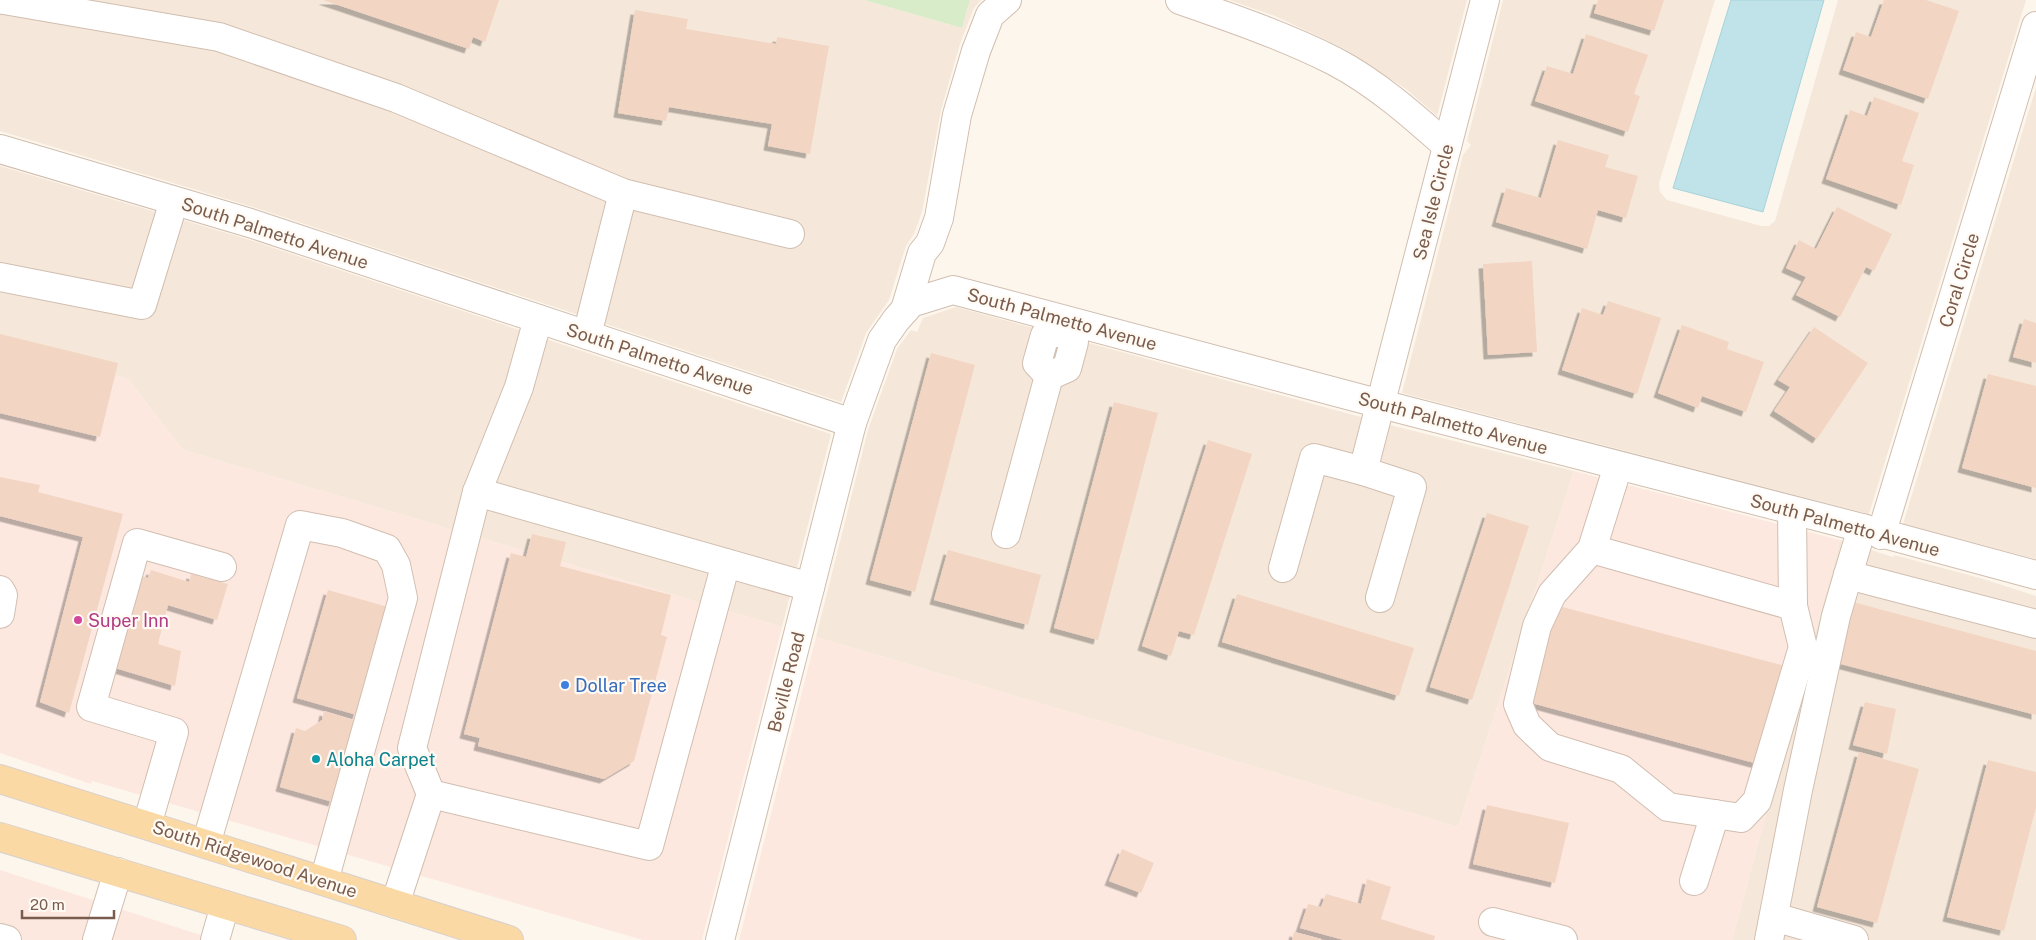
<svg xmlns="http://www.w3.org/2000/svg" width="2036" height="940" viewBox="0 0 2036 940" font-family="'Public Sans',sans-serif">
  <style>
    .residential { fill: #f5e8da }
    .commercial { fill: #fde8e0 }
    .green { fill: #d8ecc9 }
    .water { fill: #bfe3e8; stroke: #a5d3da }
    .building { fill: #f3d5c3; filter: url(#shadow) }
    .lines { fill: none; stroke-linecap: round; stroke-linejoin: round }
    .minor-casing { stroke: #d1beb0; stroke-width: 30 }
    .major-casing { stroke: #dad1cd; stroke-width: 30 }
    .minor { stroke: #fff; stroke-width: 28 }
    .major { stroke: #fbd9a5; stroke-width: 28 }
    .hotel-dot { fill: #d1479c; stroke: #fffaf3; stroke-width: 2 }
    .shop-dot { fill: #3f7fe0; stroke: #fffaf3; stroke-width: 2 }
    .culture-dot { fill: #0f9aa8; stroke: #fffaf3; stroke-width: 2 }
    .labels { text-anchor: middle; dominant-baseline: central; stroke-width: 4.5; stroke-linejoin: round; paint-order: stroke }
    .street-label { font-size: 18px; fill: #7a5c4d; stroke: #fffaf3 }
    .hotel-label { font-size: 18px; fill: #b23c85; stroke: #fffaf3; text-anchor: start }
    .shop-label { font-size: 18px; fill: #366cbe; stroke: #fffaf3; text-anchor: start }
    .culture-label { font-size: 18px; fill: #0d838f; stroke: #fffaf3; text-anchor: start }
  </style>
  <defs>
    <filter id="shadow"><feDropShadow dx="-4.5" dy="4.5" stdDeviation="0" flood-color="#0004"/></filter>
  </defs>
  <rect width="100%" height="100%" fill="#fdf6ec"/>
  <g class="residential">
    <polygon points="0,0 864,0 962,28 970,0 981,0 974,8 960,44 941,110 922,212 914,234 906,246 889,300 866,333 841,402 253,207 0,131"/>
    <polygon points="1229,0 1467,0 1437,116 1406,89 1343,48 1275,16"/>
    <polygon points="1503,0 1715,0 1659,183 1660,192 1667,200 1761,226 1769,226 1775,221 1838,0 2026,0 1869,514 1402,393 1463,155 1471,145 1467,141"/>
    <polygon points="2036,87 2036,559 1903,524"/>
    <polygon points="0,166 247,239 831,434 782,627 183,450 128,379 0,344"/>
    <polygon points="956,307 1394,426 1574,471 1458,827 816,637 868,430 897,349 911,330 917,332 923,318"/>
    <polygon points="1840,540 1893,557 1894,555 1980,578 2036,596 2036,940 1732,940"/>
  </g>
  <g class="commercial">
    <polygon points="0,344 128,379 183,450 782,627 702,940 643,940 92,781 91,784 0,753"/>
    <polygon points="1574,471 1840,540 1732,940 739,940 816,637 1458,827"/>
    <polygon points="0,870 216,940 0,940"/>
  </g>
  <polygon class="green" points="864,0 970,0 962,28"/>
  <polygon class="water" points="1731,0 1824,0 1763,212 1673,188"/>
  <g class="building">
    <polygon points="323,0 499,0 485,42 473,37 469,49"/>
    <polygon points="1598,0 1664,0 1654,31 1594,13"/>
    <polygon points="1884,0 1926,0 1959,11 1928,99 1843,70 1856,32 1871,37"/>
    <polygon points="635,10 688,19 686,29 776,44 777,37 829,46 810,154 768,146 772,124 669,107 666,121 618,113"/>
    <polygon points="1586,34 1648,55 1634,94 1640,96 1628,132 1535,101 1547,66 1573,74"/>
    <polygon points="1874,97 1919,113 1902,161 1914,165 1901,205 1826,179 1850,110 1867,116"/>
    <polygon points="1558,140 1609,155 1605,167 1638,176 1626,218 1598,210 1587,249 1496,222 1506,188 1541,198"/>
    <polygon points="1837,207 1892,234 1874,271 1866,267 1840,317 1796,295 1806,277 1786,268 1799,240 1816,249"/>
    <polygon points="1532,261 1537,352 1488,355 1483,264"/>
    <polygon points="1608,301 1661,318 1637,394 1562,370 1582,308 1603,315"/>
    <polygon points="2024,319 2036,323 2036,363 2013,357"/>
    <polygon points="1682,325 1729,342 1727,349 1764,362 1746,412 1702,396 1698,408 1658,393"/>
    <polygon points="1814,327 1868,363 1817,439 1774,411 1790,387 1778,380"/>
    <polygon points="0,334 118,363 100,437 0,413"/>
    <polygon points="931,353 975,365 915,592 870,580"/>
    <polygon points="1988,374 2036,386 2036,488 1962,468"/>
    <polygon points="1114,402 1158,413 1098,640 1054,628"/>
    <polygon points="1208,440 1252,454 1194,635 1179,631 1171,656 1142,646"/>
    <polygon points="0,477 40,485 38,492 123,514 69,713 40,702 83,537 0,516"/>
    <polygon points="1487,513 1529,526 1472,700 1430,687"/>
    <polygon points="532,534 566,542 560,566 671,595 661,635 667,637 634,761 604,779 478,746 480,738 464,734 511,553 526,557"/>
    <polygon points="948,550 1041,575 1028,625 934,600"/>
    <polygon points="151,570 189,582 191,574 228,584 217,620 168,605 158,644 181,651 175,686 112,667 135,574 148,578"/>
    <polygon points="328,590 388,607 357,715 297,698"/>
    <polygon points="1237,594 1414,648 1399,696 1222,642"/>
    <polygon points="1853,602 2036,651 2036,715 1837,663"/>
    <polygon points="1555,605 1789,667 1762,765 1528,702"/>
    <polygon points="1865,702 1896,709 1887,754 1853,745"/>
    <polygon points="324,711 356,721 333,802 280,787 296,728 305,731 322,720"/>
    <polygon points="1859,752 1919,769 1877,923 1817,907"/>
    <polygon points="1988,760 2036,772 2036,807 2004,931 1947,917"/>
    <polygon points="1487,805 1569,823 1555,883 1473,864"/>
    <polygon points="1122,849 1154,863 1141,893 1109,881"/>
    <polygon points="1367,879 1391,887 1381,919 1435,936 1434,940 1344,940 1300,928 1308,904 1321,907 1326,894 1361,904"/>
    <polygon points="1294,932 1321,939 1321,940 1292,940"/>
  </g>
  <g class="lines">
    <defs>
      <g id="minor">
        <polyline points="4,0 219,37 396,98 623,193 790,234"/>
        <path d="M1180,0C1232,18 1284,36 1334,61C1376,83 1412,115 1447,146"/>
        <polyline points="0,149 250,223 852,423"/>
        <polyline points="0,277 142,305 174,201"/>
        <polyline points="905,310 922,253 930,243 939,218 957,115 976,51 990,15 1007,0"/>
        <polygon points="1062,332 1074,342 1067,368 1049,376 1037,363 1045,335"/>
        <polyline points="587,335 623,193"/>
        <polyline points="1618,466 1592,549 1552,594 1537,626 1518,704 1527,725 1550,747 1621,769 1668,807 1741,818 1757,801 1803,647 1793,606 1792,511"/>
        <polyline points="1363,471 1412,487 1380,598"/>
        <polyline points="477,492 810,587"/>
        <polyline points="1862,528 1848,575 2036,624"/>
        <polyline points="1006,534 1049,376"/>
        <polyline points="1881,535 2036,26"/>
        <polyline points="1592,549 1793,606"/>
        <polyline points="1283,568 1314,458 1363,471 1485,0"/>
        <polyline points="0,590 3,595 0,614"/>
        <polyline points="431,794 649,846 726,563"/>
        <polyline points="147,825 174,732 91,707 137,543 222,567"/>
        <polyline points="206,844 300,525 342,533 387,549 396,565 403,598 324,881"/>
        <polyline points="1694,881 1715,814"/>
        <polyline points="395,904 431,794 412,748 477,492 519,387 538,319"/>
        <polyline points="1774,917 1854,940"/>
        <polyline points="1493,922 1563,940"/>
        <polyline points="0,938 7,940"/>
        <polyline points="97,940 118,872"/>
        <polyline points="215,940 225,905"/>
        <polyline points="720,940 852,423 882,340 896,320 911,303 953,290 1381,404 1862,528 2036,575"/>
        <polyline points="1769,940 1798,790 1836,616 1848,575"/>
      </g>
      <g id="major">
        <polyline points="0,779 509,940"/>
        <polyline points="0,837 342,940"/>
      </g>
    </defs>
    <use href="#minor" class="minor-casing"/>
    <use href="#major" class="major-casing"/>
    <use href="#minor" class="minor"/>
    <use href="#major" class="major"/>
  </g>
  <circle class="hotel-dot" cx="78" cy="620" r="5"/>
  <circle class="shop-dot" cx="565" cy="685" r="5"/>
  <circle class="culture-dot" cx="316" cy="759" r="5"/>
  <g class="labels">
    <g class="street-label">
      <text transform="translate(1433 202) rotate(-76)">Sea Isle Circle</text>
      <text transform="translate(275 233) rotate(18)">South Palmetto Avenue</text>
      <text transform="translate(1959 280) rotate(-73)">Coral Circle</text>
      <text transform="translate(1062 319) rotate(15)">South Palmetto Avenue</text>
      <text transform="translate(660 359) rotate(18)">South Palmetto Avenue</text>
      <text transform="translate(1453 423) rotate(15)">South Palmetto Avenue</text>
      <text transform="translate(1845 525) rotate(15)">South Palmetto Avenue</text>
      <text transform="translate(786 682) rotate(-76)">Beville Road</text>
      <text transform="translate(255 859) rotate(18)">South Ridgewood Avenue</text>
    </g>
    <g class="hotel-label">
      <text x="88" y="620">Super Inn</text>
    </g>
    <g class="shop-label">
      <text x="575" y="685">Dollar Tree</text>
    </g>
    <g class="culture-label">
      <text x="326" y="759">Aloha Carpet</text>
    </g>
  </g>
  <path d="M22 910v8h92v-8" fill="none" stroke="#7a5c4d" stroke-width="2.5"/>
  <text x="30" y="910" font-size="15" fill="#7a5c4d" stroke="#fffaf3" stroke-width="4" paint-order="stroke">20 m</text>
</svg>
